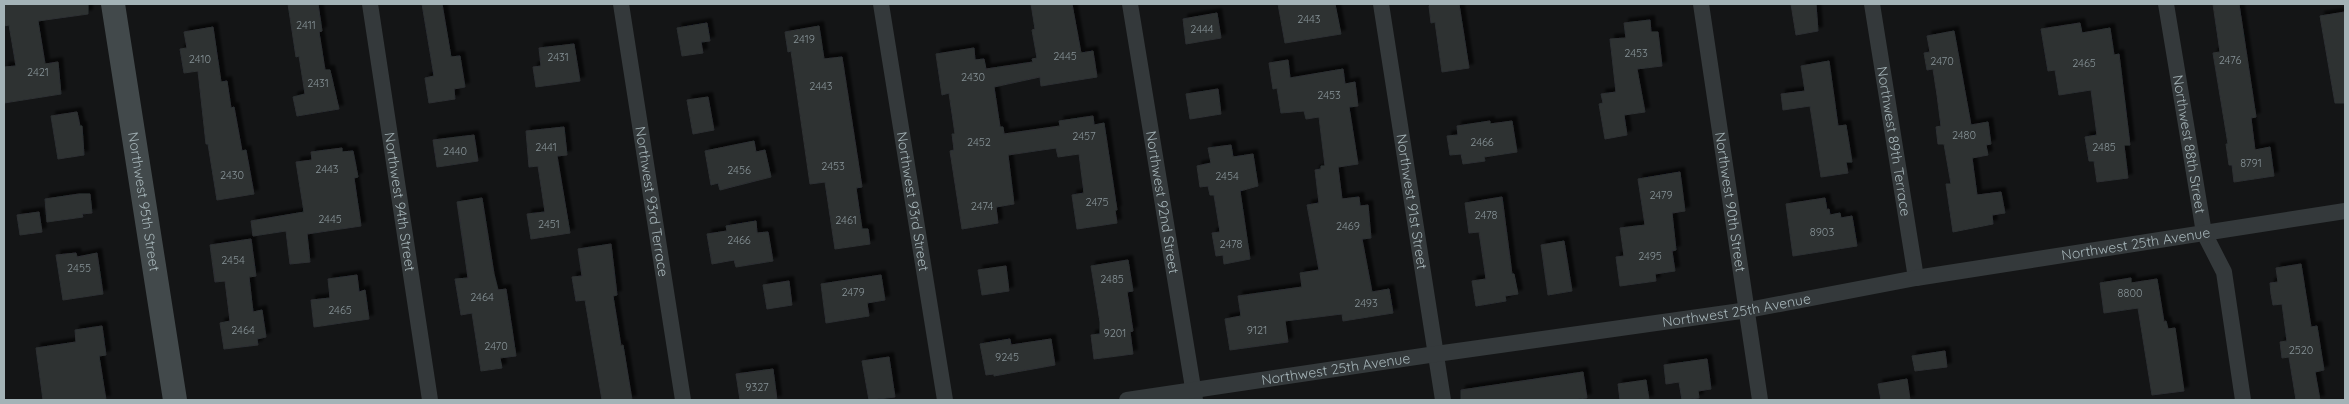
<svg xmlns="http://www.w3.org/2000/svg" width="2349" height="404" viewBox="0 0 2349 404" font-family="Quicksand,sans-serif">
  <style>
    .building { fill: #2e3032; stroke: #2d3032; filter: url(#shadow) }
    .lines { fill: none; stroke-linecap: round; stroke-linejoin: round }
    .street { stroke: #34393b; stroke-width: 16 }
    .secondary { stroke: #42494b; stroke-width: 24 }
    .labels { text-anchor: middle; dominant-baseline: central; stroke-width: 4; stroke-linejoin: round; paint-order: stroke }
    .number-label { font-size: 11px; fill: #869296 }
    .street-label { font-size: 14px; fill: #a4b3b7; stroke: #0f1011 }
  </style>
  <defs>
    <filter id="shadow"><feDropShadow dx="4.5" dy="-4.5" stdDeviation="1" flood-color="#0009"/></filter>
  </defs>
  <rect width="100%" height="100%" fill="#141516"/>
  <g class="building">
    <polygon points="4,4 88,4 88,14 38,21 45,64 58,62 61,94 4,103 4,67 16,66 9,25 4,26"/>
    <polygon points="288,4 318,4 322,31 319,32 325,70 330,70 339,109 297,116 293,97 305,94 299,56 296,57"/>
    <polygon points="422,4 442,4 451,57 460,56 465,87 454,89 455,99 429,103 425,78 434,76"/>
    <polygon points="1031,4 1072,4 1081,53 1093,51 1097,77 1041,86 1040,77 994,87 1000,127 1003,127 1004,134 1060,126 1059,121 1093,116 1094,125 1104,123 1117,210 1115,210 1117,223 1077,229 1072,195 1084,193 1079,154 1058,157 1056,148 1008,155 1014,204 996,207 998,223 962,229 950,151 954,150 952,134 955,134 949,93 942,95 936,54 974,48 975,60 984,59 986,69 1033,62 1032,59 1037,58 1032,30 1035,29"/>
    <polygon points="1278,4 1335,4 1341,34 1285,43"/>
    <polygon points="1431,4 1459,4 1469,68 1442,72 1435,22 1431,23 1429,6"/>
    <polygon points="1791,4 1816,4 1818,31 1796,35"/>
    <polygon points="2213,4 2239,4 2256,117 2251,118 2255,150 2270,147 2274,176 2234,182 2232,165 2229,165 2226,144 2228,144 2213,53 2220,52"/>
    <polygon points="2345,12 2345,103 2335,103 2320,16"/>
    <polygon points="1217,13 1221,38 1186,44 1183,19"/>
    <polygon points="1650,20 1651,32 1658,32 1662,66 1637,69 1645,112 1624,115 1627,135 1605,139 1599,104 1603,103 1601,94 1616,92 1610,39 1626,38 1624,23"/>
    <polygon points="707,23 710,41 701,42 703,53 682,56 677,28"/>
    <polygon points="2080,23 2082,33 2110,28 2114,55 2119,54 2130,145 2124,145 2128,178 2097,182 2094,161 2089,161 2085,137 2097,135 2091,90 2059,95 2055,70 2048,71 2041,29"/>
    <polygon points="819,26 824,59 842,57 862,187 856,188 862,229 868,229 870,244 835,249 825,182 810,184 791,51 788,52 785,32"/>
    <polygon points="213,27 221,82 227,81 231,108 234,107 242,151 246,150 254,194 217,200 208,144 206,144 198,71 184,73 180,49 187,48 184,32"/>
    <polygon points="1954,31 1971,125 1988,122 1991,144 1986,145 1988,155 1972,158 1977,195 2001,192 2005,213 1992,215 1993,224 1953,232 1946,184 1951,184 1944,144 1938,144 1936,127 1941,126 1937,95 1933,69 1927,70 1924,53 1930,52 1927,36"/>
    <polygon points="574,44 580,81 536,87 533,67 541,66 539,48"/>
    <polygon points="1288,60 1290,78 1343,69 1345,84 1355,82 1358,106 1349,107 1358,164 1338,167 1342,199 1359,197 1360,206 1368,205 1371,238 1362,239 1372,292 1389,289 1393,313 1343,321 1342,314 1285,321 1288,342 1230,350 1225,319 1241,316 1238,296 1302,287 1300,273 1319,270 1307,205 1319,203 1315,170 1321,169 1321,166 1325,166 1319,117 1306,119 1304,111 1281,113 1277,88 1273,89 1269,63"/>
    <polygon points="1829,61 1838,126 1846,125 1852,162 1846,162 1848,173 1821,177 1810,106 1783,110 1781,94 1805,91 1801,66"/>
    <polygon points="1218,89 1221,114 1190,119 1186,94"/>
    <polygon points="708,97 714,130 693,134 687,100"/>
    <polygon points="77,112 80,126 82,126 84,155 58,159 51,116"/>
    <polygon points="1490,121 1490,124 1512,121 1517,152 1484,157 1485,161 1463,164 1461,154 1450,155 1447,136 1458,135 1457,126"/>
    <polygon points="564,127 567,155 557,156 570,233 531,239 527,214 545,212 538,166 529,167 526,131"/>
    <polygon points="474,135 478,161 437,167 433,140"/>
    <polygon points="754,141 756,152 765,150 771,177 720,190 718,183 711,185 705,151"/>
    <polygon points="1231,145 1233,157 1253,154 1258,186 1240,191 1250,259 1224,264 1223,255 1216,256 1212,233 1220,232 1214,195 1210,195 1208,186 1200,187 1197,166 1211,163 1208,148"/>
    <polygon points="342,148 342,152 353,151 358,177 354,178 361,226 307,234 310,262 290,264 286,231 253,236 251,221 304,212 296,162 312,160 311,152"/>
    <polygon points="1680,172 1685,211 1672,213 1676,250 1672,251 1675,271 1655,274 1656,281 1620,286 1616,257 1624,256 1620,228 1645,225 1638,179"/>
    <polygon points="79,194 90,194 92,213 82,214 83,217 47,222 45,199"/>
    <polygon points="1502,197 1512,274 1514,274 1518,294 1505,296 1506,301 1476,306 1472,281 1486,279 1479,232 1469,233 1465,203"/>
    <polygon points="482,198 494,274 498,290 506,289 516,356 500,358 502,368 481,371 472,313 461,315 455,279 468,278 457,202"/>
    <polygon points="1825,198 1827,210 1829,209 1830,215 1840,213 1841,218 1852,216 1857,246 1793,256 1786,204"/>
    <polygon points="39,212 42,232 20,235 17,215"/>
    <polygon points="756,221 757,233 768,232 773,261 736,267 734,260 712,264 707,234 727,231 726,226"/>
    <polygon points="251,239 256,276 249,277 253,312 262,310 266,337 257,339 258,345 224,349 220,323 230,321 225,281 215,282 210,245"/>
    <polygon points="1564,241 1572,291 1548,295 1541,245"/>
    <polygon points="611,244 617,295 613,296 621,346 623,345 632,400 602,400 585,300 576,301 572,277 582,276 578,249"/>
    <polygon points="76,253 77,257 97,253 103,294 63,300 56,255"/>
    <polygon points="1128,260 1133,291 1127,292 1133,331 1130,332 1133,354 1094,359 1091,335 1100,334 1100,322 1091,266"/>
    <polygon points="2301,264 2311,327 2317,326 2324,370 2315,372 2320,400 2296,400 2289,357 2282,358 2280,342 2287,341 2282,304 2273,305 2271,294 2270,283 2278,282 2276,268"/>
    <polygon points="1006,266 1009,291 982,295 978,270"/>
    <polygon points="357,275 359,292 365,290 369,319 314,327 311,300 330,298 328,279"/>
    <polygon points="881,275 885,300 867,303 869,316 826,323 821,284"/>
    <polygon points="2131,278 2131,283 2157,279 2164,322 2166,321 2168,329 2175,328 2184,391 2152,395 2138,308 2104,313 2100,283"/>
    <polygon points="789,281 792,305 767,309 763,285"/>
    <polygon points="102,326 106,355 99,356 106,400 43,400 36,348 76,342 75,330"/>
    <polygon points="1010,339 1011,345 1051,339 1055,365 994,376 994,374 986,375 980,344"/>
    <polygon points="1945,351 1947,367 1915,371 1912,356"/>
    <polygon points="889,357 895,397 869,400 862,361"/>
    <polygon points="1707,359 1711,389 1698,391 1699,398 1682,400 1679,382 1666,384 1664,365"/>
    <polygon points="773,369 777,400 740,400 736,374"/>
    <polygon points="1583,372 1587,398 1569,400 1461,400 1461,390"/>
    <polygon points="1907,379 1910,400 1881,400 1878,384"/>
    <polygon points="1646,380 1649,400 1620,400 1618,384"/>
  </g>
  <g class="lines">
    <g class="street">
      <path id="s1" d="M370,4L430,400"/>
      <path id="s2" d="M621,4L683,400"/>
      <path id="s3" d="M881,4L945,400"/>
      <path id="s4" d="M1130,4L1195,400"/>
      <path id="s5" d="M1381,4L1443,400"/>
      <path id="s6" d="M1701,4L1760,400"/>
      <path id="s7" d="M1872,4L1916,278"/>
      <path id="s8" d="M2166,4L2204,233L2224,272L2243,400"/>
      <path id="s9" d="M1127,400L1436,354L1748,310L1916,278L2345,211"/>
    </g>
    <path class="secondary" id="s10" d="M113,4L175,400"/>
  </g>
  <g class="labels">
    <g class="number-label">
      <text x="1309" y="19">2443</text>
      <text x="306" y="25">2411</text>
      <text x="1202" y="29">2444</text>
      <text x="804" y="39">2419</text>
      <text x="1636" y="53">2453</text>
      <text x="1065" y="56">2445</text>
      <text x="558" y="57">2431</text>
      <text x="200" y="59">2410</text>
      <text x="2230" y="60">2476</text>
      <text x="1942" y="61">2470</text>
      <text x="2084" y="63">2465</text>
      <text x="38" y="72">2421</text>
      <text x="973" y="77">2430</text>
      <text x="318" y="83">2431</text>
      <text x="821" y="86">2443</text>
      <text x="1329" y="95">2453</text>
      <text x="1964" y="135">2480</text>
      <text x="1084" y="136">2457</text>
      <text x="979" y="142">2452</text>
      <text x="1482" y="142">2466</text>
      <text x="546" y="147">2441</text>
      <text x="2104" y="147">2485</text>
      <text x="455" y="151">2440</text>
      <text x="2251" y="163">8791</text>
      <text x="833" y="166">2453</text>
      <text x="327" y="169">2443</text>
      <text x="739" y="170">2456</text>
      <text x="232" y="175">2430</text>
      <text x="1227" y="176">2454</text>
      <text x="1661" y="195">2479</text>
      <text x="1097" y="202">2475</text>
      <text x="982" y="206">2474</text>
      <text x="1486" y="215">2478</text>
      <text x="330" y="219">2445</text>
      <text x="846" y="220">2461</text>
      <text x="549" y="224">2451</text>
      <text x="1348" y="226">2469</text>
      <text x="1822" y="232">8903</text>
      <text x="739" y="240">2466</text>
      <text x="1231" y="244">2478</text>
      <text x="1650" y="256">2495</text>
      <text x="233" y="260">2454</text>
      <text x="79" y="268">2455</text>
      <text x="1112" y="279">2485</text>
      <text x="853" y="292">2479</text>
      <text x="2130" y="293">8800</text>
      <text x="482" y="297">2464</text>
      <text x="1366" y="303">2493</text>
      <text x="340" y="310">2465</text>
      <text x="243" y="330">2464</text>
      <text x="1257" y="330">9121</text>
      <text x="1115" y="333">9201</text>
      <text x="496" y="346">2470</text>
      <text x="2301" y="350">2520</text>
      <text x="1007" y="357">9245</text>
      <text x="757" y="387">9327</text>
    </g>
    <g class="street-label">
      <text stroke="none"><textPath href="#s7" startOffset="139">Northwest 89th Terrace</textPath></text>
      <text stroke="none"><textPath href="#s8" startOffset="142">Northwest 88th Street</textPath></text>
      <text stroke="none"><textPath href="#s10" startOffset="200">Northwest 95th Street</textPath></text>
      <text stroke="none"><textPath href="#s1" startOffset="200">Northwest 94th Street</textPath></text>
      <text stroke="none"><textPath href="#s2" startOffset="200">Northwest 93rd Terrace</textPath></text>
      <text stroke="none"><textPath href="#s3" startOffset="200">Northwest 93rd Street</textPath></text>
      <text stroke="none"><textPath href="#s4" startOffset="201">Northwest 92nd Street</textPath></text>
      <text stroke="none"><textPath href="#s5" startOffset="200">Northwest 91st Street</textPath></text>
      <text stroke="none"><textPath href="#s6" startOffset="200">Northwest 90th Street</textPath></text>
      <text stroke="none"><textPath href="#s9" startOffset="1021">Northwest 25th Avenue</textPath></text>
      <text stroke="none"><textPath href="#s9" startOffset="616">Northwest 25th Avenue</textPath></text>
      <text stroke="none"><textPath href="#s9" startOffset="211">Northwest 25th Avenue</textPath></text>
    </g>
  </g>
  <rect width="2349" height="404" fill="none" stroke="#a4b3b7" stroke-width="10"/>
</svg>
